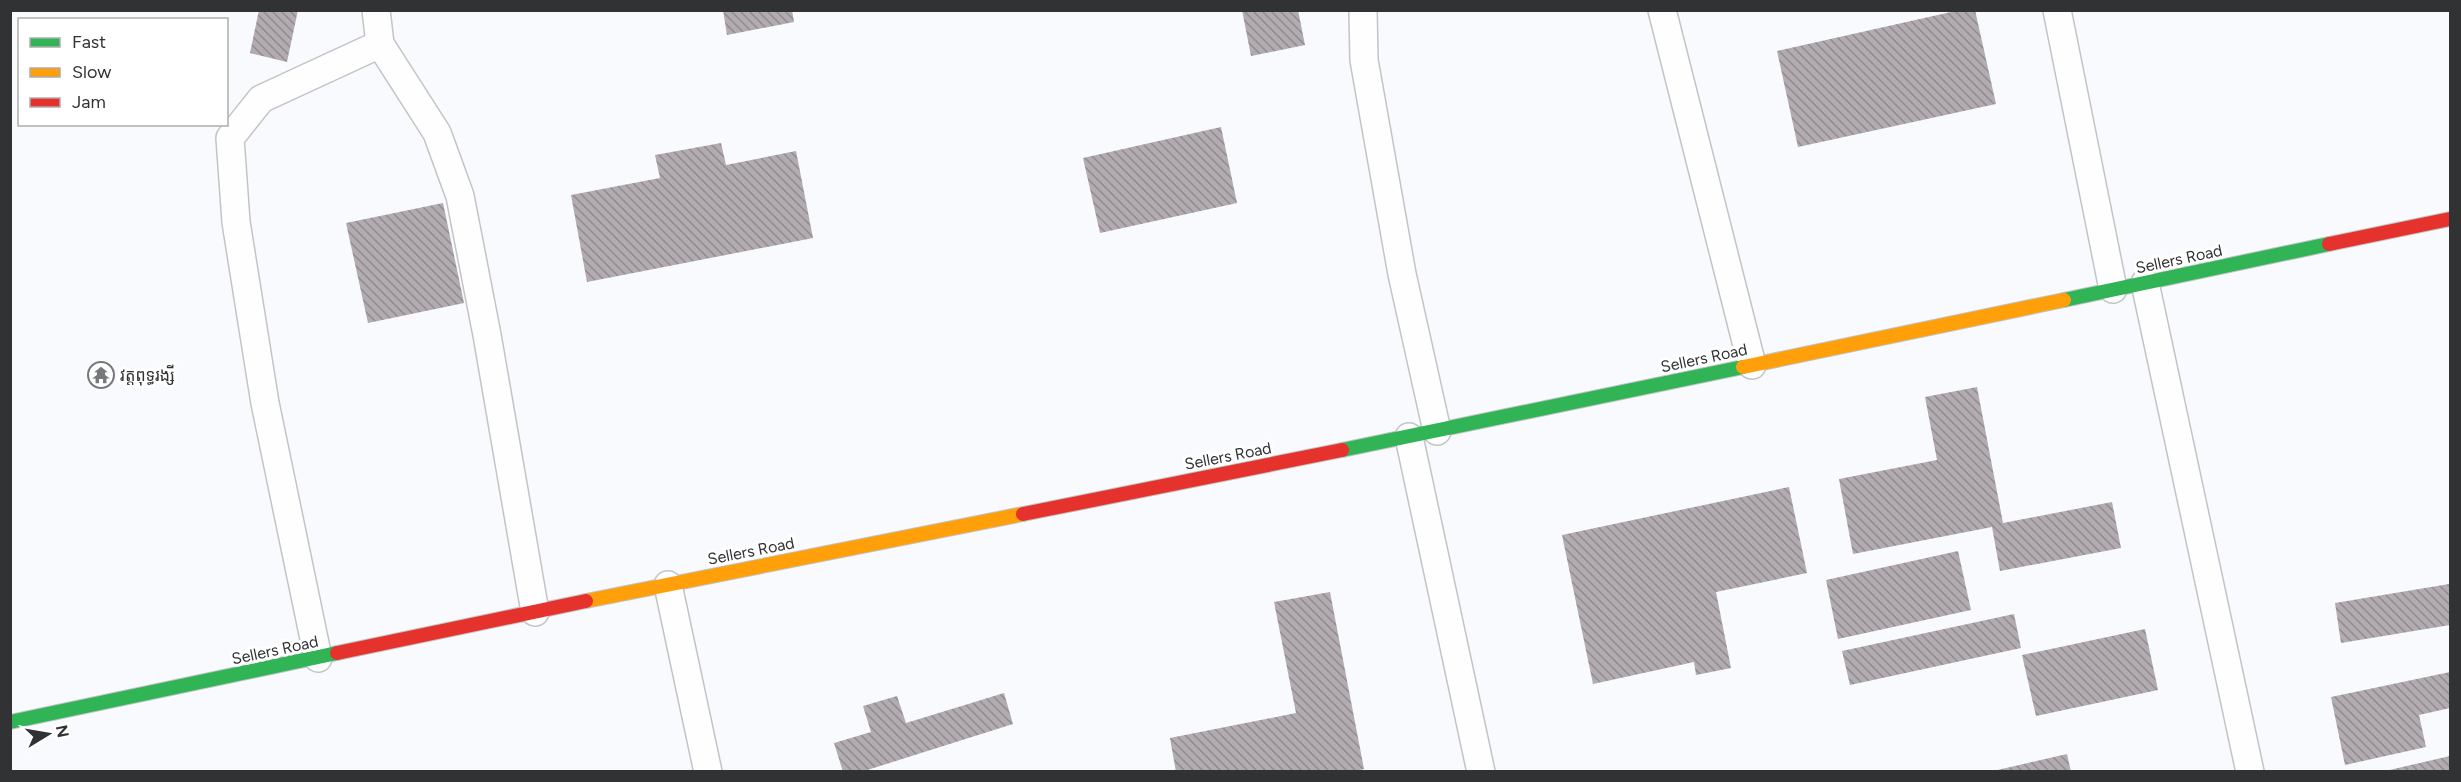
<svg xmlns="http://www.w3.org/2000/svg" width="2461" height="782" viewBox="0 0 2461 782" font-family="Figtree,'Noto Sans Khmer',sans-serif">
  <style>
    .building { fill: url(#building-back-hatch) }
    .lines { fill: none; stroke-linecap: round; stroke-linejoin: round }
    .lane-casing { stroke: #c2c4c5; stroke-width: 30 }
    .fast-casing { stroke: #c2c4c5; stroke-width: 16 }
    .slow-casing { stroke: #c2c4c5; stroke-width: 16 }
    .jam-casing { stroke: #c2c4c5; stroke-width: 16 }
    .lane { stroke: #fefeff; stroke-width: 27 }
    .fast { stroke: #30b455; stroke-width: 14 }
    .slow { stroke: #ff9f0a; stroke-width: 14 }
    .jam { stroke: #e5322d; stroke-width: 14 }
    .labels { text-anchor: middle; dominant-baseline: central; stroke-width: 6; stroke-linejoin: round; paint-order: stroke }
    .street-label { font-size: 16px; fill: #313234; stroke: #fff }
    .poi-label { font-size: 16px; fill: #313234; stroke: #fff; text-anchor: start }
  </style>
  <defs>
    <pattern id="building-back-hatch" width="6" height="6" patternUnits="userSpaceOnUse" patternTransform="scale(1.5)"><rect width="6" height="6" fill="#b2abaf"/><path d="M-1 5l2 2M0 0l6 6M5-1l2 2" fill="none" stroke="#918c8f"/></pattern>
  </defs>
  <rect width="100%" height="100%" fill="#f8fafd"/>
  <g class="building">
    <polygon points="259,10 298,10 287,62 250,53"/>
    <polygon points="723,10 792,10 794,22 727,35"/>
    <polygon points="1242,10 1298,10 1305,45 1251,56"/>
    <polygon points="1960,10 1975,10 1996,104 1798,147 1777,51"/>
    <polygon points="1221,127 1237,203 1100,233 1083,158"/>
    <polygon points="721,143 726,165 796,151 813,238 587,282 571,195 660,178 655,155"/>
    <polygon points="443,203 464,303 368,323 346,223"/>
    <polygon points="1977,387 2003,523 2112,502 2121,548 2000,571 1992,527 1853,554 1839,479 1937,460 1925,397"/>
    <polygon points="1789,487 1807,573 1716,592 1731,668 1696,675 1694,662 1593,684 1562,535"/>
    <polygon points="1958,551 1971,610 1838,639 1826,580"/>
    <polygon points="2449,584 2450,625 2341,643 2335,603"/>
    <polygon points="1330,592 1364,769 1353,772 1176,772 1170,738 1296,713 1274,602"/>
    <polygon points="2014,614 2021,648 1850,685 1842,651"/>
    <polygon points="2145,629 2158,690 2036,716 2022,655"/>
    <polygon points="2450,672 2450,708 2419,715 2426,747 2345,765 2331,697"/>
    <polygon points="1004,693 1013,724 861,772 843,772 834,743 871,732 863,706 897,696 906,723"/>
    <polygon points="2067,754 2071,772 1993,772 1993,771"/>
    <polygon points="2450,756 2450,772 2385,772 2385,771"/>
  </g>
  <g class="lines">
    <defs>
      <g id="lane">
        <polyline points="376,10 380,44 437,133 460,196 487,335 535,612"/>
        <polyline points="1363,10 1364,60 1402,274 1437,431"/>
        <polyline points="1662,10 1752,365"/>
        <polyline points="2057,10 2113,289"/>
        <polyline points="2145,283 2250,772"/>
        <polyline points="1409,437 1481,772"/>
        <polyline points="668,585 708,772"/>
        <polyline points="318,658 265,403 236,222 230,138 261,99 380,44"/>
      </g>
      <g id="fast">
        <polyline points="2064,300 2329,244"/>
        <polyline points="1342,450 1743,367"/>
        <polyline points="10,722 337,653"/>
      </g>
      <g id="slow">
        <polyline points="1743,367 2064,300"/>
        <polyline points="586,601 1023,514"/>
      </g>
      <g id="jam">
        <polyline points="2329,244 2450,219"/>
        <polyline points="1023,514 1342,450"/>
        <polyline points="337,653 586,601"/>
      </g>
    </defs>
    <use href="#lane" class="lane-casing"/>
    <use href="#fast" class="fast-casing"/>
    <use href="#slow" class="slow-casing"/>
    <use href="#jam" class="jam-casing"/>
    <use href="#lane" class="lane"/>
    <use href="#fast" class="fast"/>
    <use href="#slow" class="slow"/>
    <use href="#jam" class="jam"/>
  </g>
  <defs>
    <symbol id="temple-ring" viewBox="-11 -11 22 22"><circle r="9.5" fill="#fff" stroke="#77787a" stroke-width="1.5"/><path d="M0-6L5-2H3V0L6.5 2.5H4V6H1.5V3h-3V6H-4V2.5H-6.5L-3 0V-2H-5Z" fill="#77787a"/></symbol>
  </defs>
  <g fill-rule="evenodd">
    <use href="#temple-ring" x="86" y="360" width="30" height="30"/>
  </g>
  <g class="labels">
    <g class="street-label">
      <text transform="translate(2179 259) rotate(-12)">Sellers Road</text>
      <text transform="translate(1704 358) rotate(-12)">Sellers Road</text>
      <text transform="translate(1228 456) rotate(-11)">Sellers Road</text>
      <text transform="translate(751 551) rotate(-11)">Sellers Road</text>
      <text transform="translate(275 650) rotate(-12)">Sellers Road</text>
    </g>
    <g class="poi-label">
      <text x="120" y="375">វត្តពុទ្ធរង្សី</text>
    </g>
  </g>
  <rect width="2461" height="782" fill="none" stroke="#313234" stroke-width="24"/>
  <rect x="18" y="18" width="210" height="108" fill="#ffffff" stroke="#adadae" stroke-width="1.5"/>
  <rect x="30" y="38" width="30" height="9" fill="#30b455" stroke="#adadae" stroke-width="1.5"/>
  <text x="72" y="48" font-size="18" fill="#313234">Fast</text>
  <rect x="30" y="68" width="30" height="9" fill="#ff9f0a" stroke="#adadae" stroke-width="1.5"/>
  <text x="72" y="78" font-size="18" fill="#313234">Slow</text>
  <rect x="30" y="98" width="30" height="9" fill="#e5322d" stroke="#adadae" stroke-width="1.5"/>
  <text x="72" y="108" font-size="18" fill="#313234">Jam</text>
  <g transform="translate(48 734) rotate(79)" stroke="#ffffff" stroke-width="4.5" paint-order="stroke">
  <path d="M0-4.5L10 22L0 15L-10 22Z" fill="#313234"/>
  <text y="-9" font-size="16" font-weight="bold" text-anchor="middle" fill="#313234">N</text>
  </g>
</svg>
